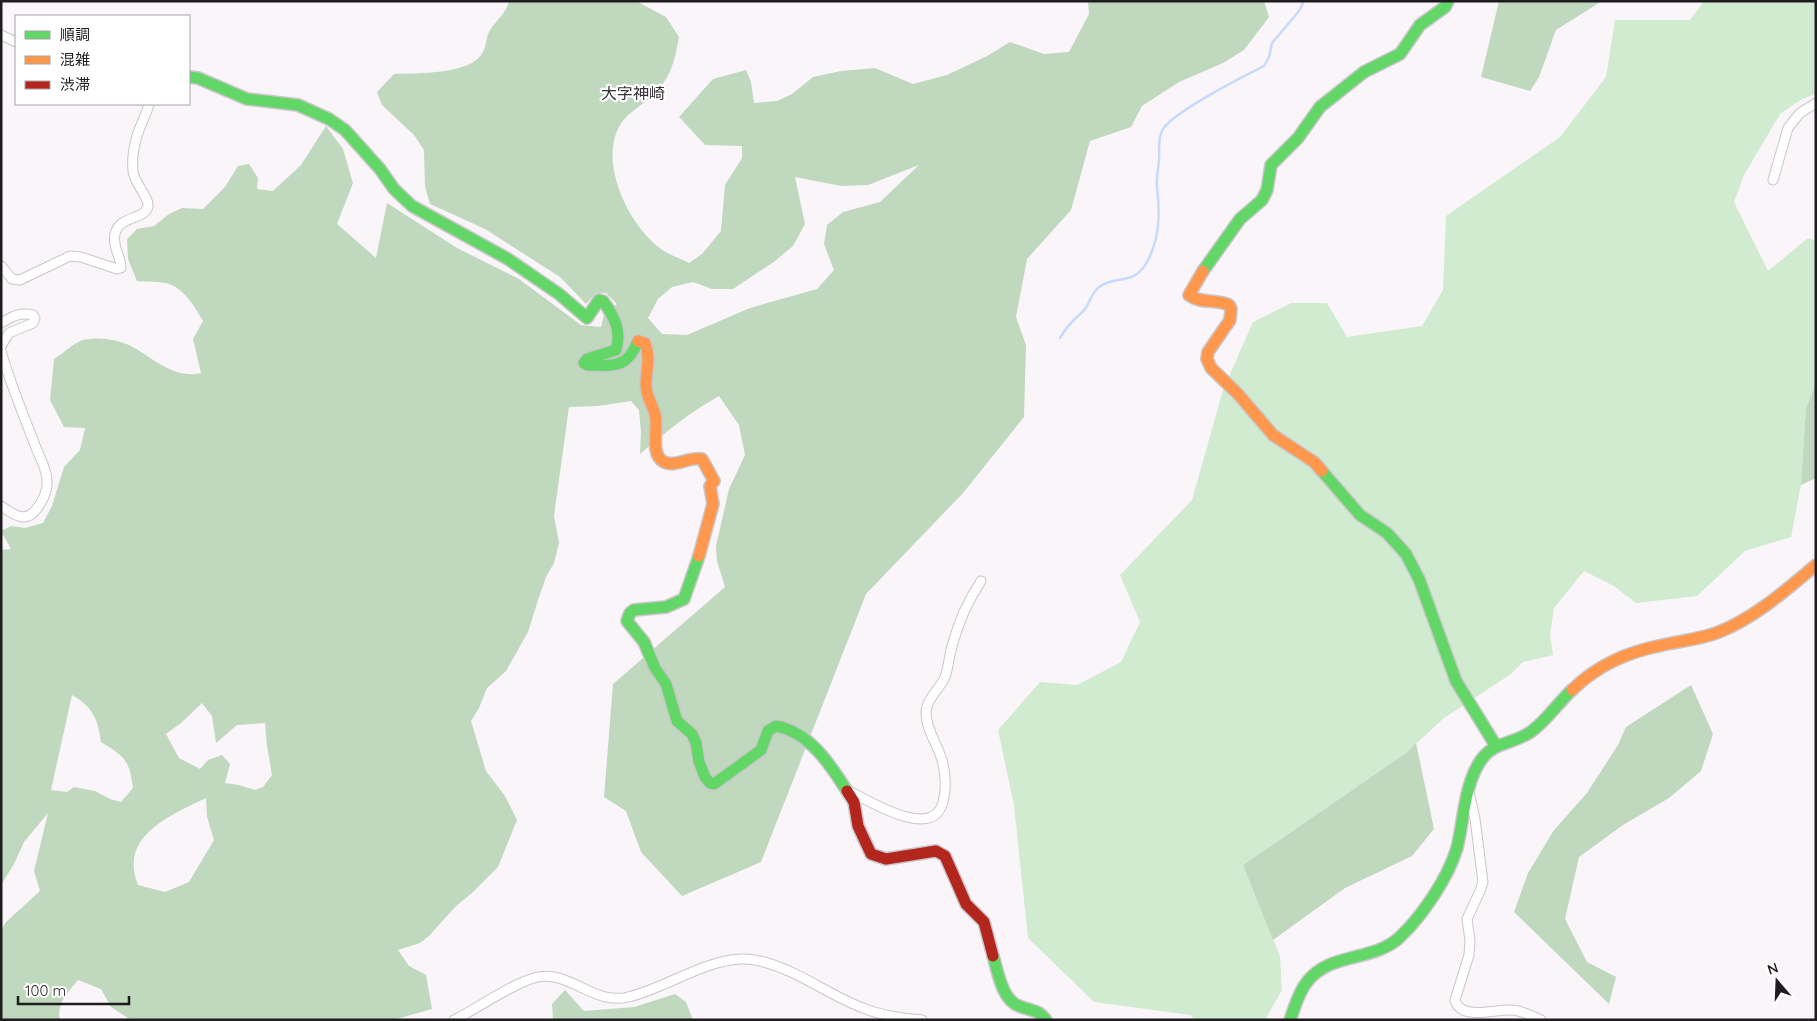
<svg xmlns="http://www.w3.org/2000/svg" width="1817" height="1021" viewBox="0 0 1817 1021" font-family="Quicksand,'Noto Sans JP',sans-serif">
  <style>
    .green { fill: #d1ebd0 }
    .forest { fill: #bfd8be; fill-rule: evenodd }
    .lines { fill: none; stroke-linecap: round; stroke-linejoin: round }
    .stream { stroke: #c6dafb; stroke-width: 2.5 }
    .street-casing { stroke: #cac6c9; stroke-width: 11 }
    .fast-casing { stroke: #cac6c9; stroke-width: 14 }
    .slow-casing { stroke: #cac6c9; stroke-width: 14 }
    .jam-casing { stroke: #cac6c9; stroke-width: 14 }
    .street { stroke: #fefefe; stroke-width: 9 }
    .fast { stroke: #63d668; stroke-width: 11 }
    .slow { stroke: #ff974d; stroke-width: 11 }
    .jam { stroke: #b3261e; stroke-width: 11 }
    .labels { text-anchor: middle; dominant-baseline: central; stroke-width: 4.5; stroke-linejoin: round; paint-order: stroke }
    .quarter-label { font-size: 16px; fill: #383237; stroke: #fff }
  </style>
  <rect width="100%" height="100%" fill="#faf5f9"/>
  <polygon class="green" points="1704,1 1816,1 1816,94 1802,99 1780,114 1744,175 1734,202 1768,271 1808,238 1816,241 1816,383 1806,408 1801,485 1791,537 1745,551 1697,596 1636,603 1614,586 1584,571 1554,608 1550,635 1553,655 1523,662 1511,674 1444,718 1406,753 1243,865 1280,956 1282,990 1265,1020 1195,1020 1190,1015 1094,1002 1028,938 1014,805 998,730 1040,682 1077,685 1121,662 1140,622 1120,575 1192,500 1223,390 1253,322 1291,303 1327,303 1347,337 1422,326 1443,290 1446,216 1560,137 1606,77 1615,20 1690,20"/>
  <g class="forest">
    <path d="M509,1H636L666,17L679,37C674,66 669,83 645,102C637,108 625,116 620,125C598,163 629,226 661,249C669,255 680,258 689,263L702,254L721,231L725,185L742,158V146L705,145L679,117L713,79L746,70L751,82L754,103L777,101L792,94L813,77L841,71L875,68L913,84L947,75L987,56L1010,42L1044,54L1069,52L1089,14L1088,1H1264L1269,17L1244,50L1223,63L1179,82L1142,106L1131,127L1090,141L1071,210L1027,259L1016,317L1026,345L1024,417L963,493L866,594L761,862L682,896L641,852L626,811L604,797L613,684L725,587L717,561L716,546L729,489L745,455L739,425L719,396C690,412 666,432 640,454L641,432L639,410L631,401L598,406L569,407L554,516L559,543L554,563L546,577L538,600L528,632L506,671L487,688L479,708L471,721L486,771L505,796L517,820L498,867L473,892L455,907L429,936L420,943L398,950L409,966L426,975L432,1009L393,1020H131L111,1007L101,989L78,980C68,992 56,1004 60,1020H1V930L6,922L40,891L34,871L48,813L24,842L14,864L1,885V550L11,549L1,531L11,526L25,528L43,523L52,506L64,467L80,450L85,428L64,427L50,400L54,359C61,355 75,342 83,340C101,336 123,340 138,350C157,362 178,379 201,373L193,339L203,321C195,307 183,286 165,283C156,281 146,282 137,281L128,259L127,239L137,229L154,226L169,214L182,208L203,209L225,187L238,166L249,164L258,178L257,189L273,191L301,165L326,126L343,149L353,183L337,224L376,258L387,203L457,248L519,279L581,325L601,327L604,314L617,304L606,293H596L586,304L560,277L485,229L430,204L425,187L424,150L414,135L382,105L377,92L394,74C417,73 472,75 483,52C487,45 486,36 490,30C497,19 506,14 509,1ZM919,165L880,202L843,212L827,225L824,244L834,270L817,289L750,308L687,335L662,334L648,318L658,299L672,287L693,282L712,289H733L775,261L793,246L805,224L795,177L841,186L868,185ZM72,695C93,707 98,719 101,742C125,757 129,759 133,788L121,802L110,799L95,791L74,787L67,792L51,790ZM202,703L212,716L216,743L237,725L265,723L267,746L272,775L263,787L255,790L239,785L225,783L230,764L222,755L208,760L200,769L179,758L166,734L181,723ZM206,798L207,817L214,840L189,882L165,892L138,885C118,836 171,815 206,798Z"/>
    <polygon points="1499,1 1602,1 1556,30 1539,77 1530,91 1481,77"/>
    <polygon points="1816,383 1816,478 1801,485 1806,408"/>
    <polygon points="1691,685 1713,734 1701,771 1669,798 1623,825 1579,857 1565,919 1587,962 1616,977 1609,1004 1514,912 1528,873 1554,830 1587,793 1618,745 1626,727"/>
    <polygon points="1416,743 1434,829 1412,856 1345,888 1273,940 1243,865 1406,753"/>
    <polygon points="565,990 584,1011 634,1007 675,994 686,1002 693,1020 553,1020 552,1004"/>
  </g>
  <g class="lines">
    <path class="stream" d="M1060,338C1063,333 1067,327 1071,323C1075,318 1081,314 1085,309C1090,302 1092,292 1099,287C1116,274 1133,287 1147,262C1160,238 1160,213 1157,187C1156,178 1158,170 1159,161C1160,151 1157,141 1162,131C1169,114 1244,76 1264,66L1269,57L1272,43L1299,11L1304,1"/>
    <defs>
      <g id="street">
        <polyline points="1,35 16,42"/>
        <polyline points="1773,180 1788,128 1800,113 1816,103"/>
        <path d="M1,266L12,279L20,280L70,256L81,257L117,269L121,268C121,256 112,247 115,234C119,215 146,220 148,206C149,197 134,183 133,171C132,161 134,146 137,136C140,125 146,116 149,104"/>
        <path d="M1,323C13,316 20,312 33,315L35,318L33,323L9,333L1,346"/>
        <path d="M1,351C10,383 23,414 35,445C39,457 47,468 47,481C48,491 41,505 34,512C23,523 12,513 1,506"/>
        <path d="M847,790C868,800 933,842 943,802C947,787 946,775 942,760C938,746 926,729 926,713C926,699 940,689 945,677C949,666 949,654 953,643C959,620 968,601 981,581"/>
        <path d="M1469,792L1475,819L1483,882L1480,891L1467,919L1470,941L1469,955L1455,1000C1461,1021 1493,1009 1511,1010C1521,1010 1533,1016 1541,1020"/>
        <path d="M454,1020C478,1008 510,985 534,978C569,968 593,1006 628,997C669,988 717,950 760,961C798,970 828,995 863,1008C882,1016 903,1018 922,1020"/>
      </g>
      <g id="fast">
        <path d="M189,77L198,78L247,99L298,105L329,119L345,130L380,169L394,189L412,206L508,259L559,294L587,318L599,300L603,301C614,316 622,331 616,350L587,359L584,363L587,365C613,366 627,369 638,341"/>
        <polyline points="1203,271 1240,219 1262,200 1267,190 1271,165 1298,138 1320,107 1364,72 1400,54 1420,25 1445,7 1448,1"/>
        <polyline points="1322,471 1360,515 1387,533 1406,554 1419,579 1456,681 1496,746"/>
        <path d="M699,556L684,599L666,607L634,610L630,613L627,621L644,642L655,668L666,684L677,721L692,734L696,743L699,762L705,777L710,783L714,784L761,750L768,731L776,726C809,732 830,764 847,791"/>
        <path d="M993,956C998,972 1002,1000 1019,1006C1031,1011 1038,1009 1046,1020"/>
        <path d="M1290,1020C1295,1007 1298,993 1307,982C1329,952 1374,962 1400,937C1423,915 1448,878 1457,848C1464,820 1464,785 1481,760C1494,741 1515,744 1532,731C1547,720 1558,703 1572,690"/>
      </g>
      <g id="slow">
        <path d="M1203,271L1189,295C1200,304 1216,299 1229,305L1231,309L1230,320L1208,352L1207,359L1211,368L1238,394L1273,435L1314,462L1322,471"/>
        <path d="M638,341L645,343C651,357 646,370 646,385C646,396 652,404 655,414C659,427 649,454 664,462C676,468 689,456 702,459L714,481L710,486L713,504L699,556"/>
        <path d="M1572,690C1598,665 1627,652 1663,645C1681,641 1701,639 1719,632C1756,617 1786,590 1816,565"/>
      </g>
      <polyline id="jam" points="847,791 854,802 858,826 871,854 886,859 936,851 945,856 966,904 984,922 993,956"/>
    </defs>
    <use href="#street" class="street-casing"/>
    <use href="#fast" class="fast-casing"/>
    <use href="#slow" class="slow-casing"/>
    <use href="#jam" class="jam-casing"/>
    <use href="#street" class="street"/>
    <use href="#fast" class="fast"/>
    <use href="#slow" class="slow"/>
    <use href="#jam" class="jam"/>
  </g>
  <g class="labels">
    <g class="quarter-label">
      <text x="633" y="93">大字神崎</text>
    </g>
  </g>
  <rect width="1817" height="1021" fill="none" stroke="#1f1c1f" stroke-width="5"/>
  <rect x="15" y="15" width="175" height="90" fill="#ffffff" stroke="#a5a4a5"/>
  <rect x="25" y="31" width="25" height="8" fill="#63d668" stroke="#a5a4a5"/>
  <text x="60" y="40" font-size="15" fill="#1f1c1f">順調</text>
  <rect x="25" y="56" width="25" height="8" fill="#ff974d" stroke="#a5a4a5"/>
  <text x="60" y="65" font-size="15" fill="#1f1c1f">混雑</text>
  <rect x="25" y="81" width="25" height="8" fill="#b3261e" stroke="#a5a4a5"/>
  <text x="60" y="90" font-size="15" fill="#1f1c1f">渋滞</text>
  <g transform="translate(1777 981) rotate(341)" stroke="#ffffff" stroke-width="4" paint-order="stroke">
  <path d="M0-4L9 19L0 12L-9 19Z" fill="#1f1c1f"/>
  <text y="-8" font-size="14" font-weight="bold" text-anchor="middle" fill="#1f1c1f">N</text>
  </g>
  <path d="M18 996v8h111v-8" fill="none" stroke="#1f1c1f" stroke-width="2.5"/>
  <text x="25" y="996" font-size="15" fill="#1f1c1f" stroke="#ffffff" stroke-width="4" paint-order="stroke">100 m</text>
</svg>
